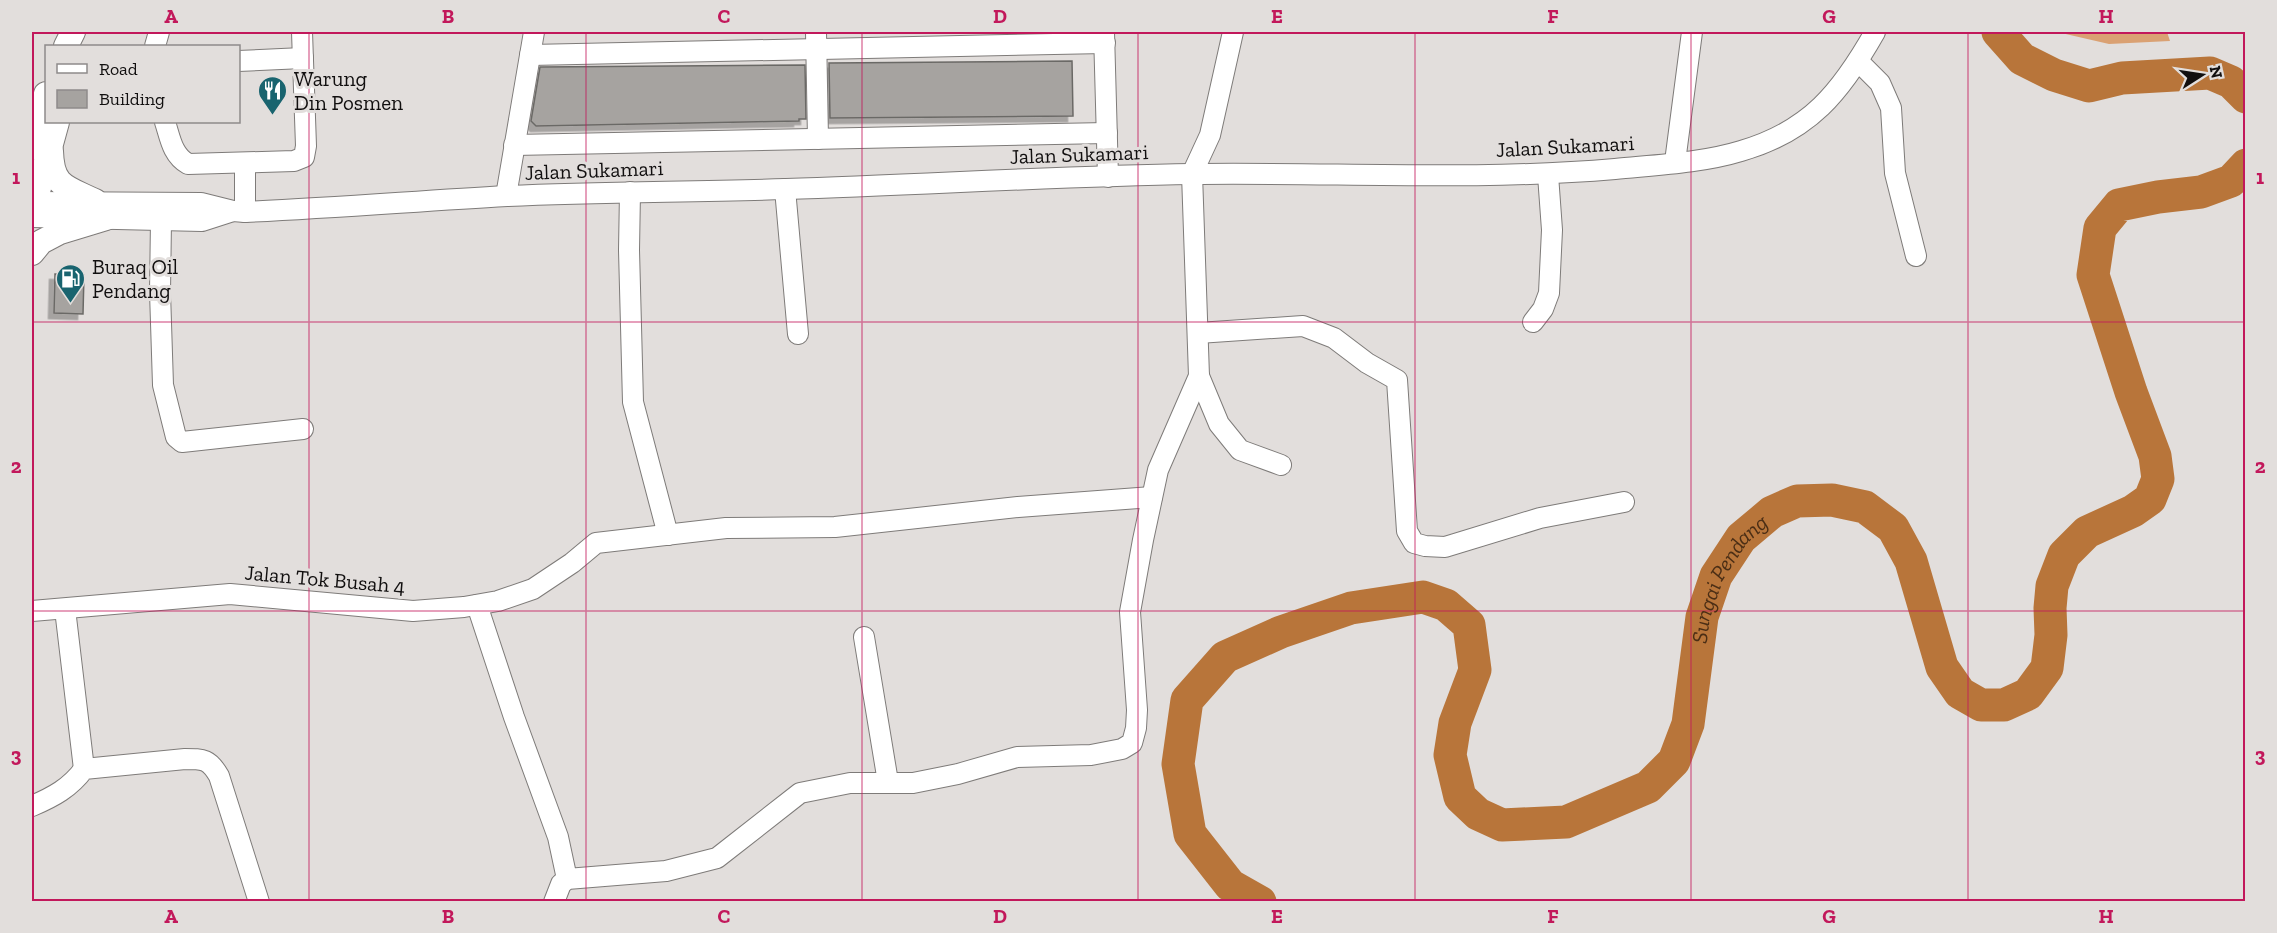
<svg xmlns="http://www.w3.org/2000/svg" width="2277" height="933" viewBox="0 0 2277 933" font-family="'Zilla Slab',serif">
  <style>
    .green { fill: #daa173 }
    .lines { fill: none; stroke-linecap: round; stroke-linejoin: round }
    .river { stroke: #b8753a; stroke-width: 33 }
    .building { fill: #a6a3a0; stroke: #6b6966; stroke-width: 1.5; filter: url(#shadow) }
    .minor-casing { stroke: #7e7b79; stroke-width: 22 }
    .major-casing { stroke: #7e7b79; stroke-width: 26 }
    .minor { stroke: #fff; stroke-width: 20 }
    .major { stroke: #fff; stroke-width: 24 }
    .grid { fill: none; stroke: #c2185b; stroke-width: 1.5; stroke-opacity: 0.55 }
    .labels { text-anchor: middle; dominant-baseline: central; stroke-width: 6; stroke-linejoin: round; paint-order: stroke }
    .poi-label { font-size: 21px; fill: #110f0f; stroke: #e2dedc; text-anchor: start }
    .street-label { font-size: 21px; fill: #110f0f; stroke: #e2dedc }
    .water-label { font-size: 22px; font-style: italic; fill: #4b2e15; stroke: #e2dedc }
    .neatline { fill: none; stroke: #c2185b; stroke-width: 2 }
    .grid-label { font-size: 20px; text-anchor: middle; font-weight: bold; fill: #c2185b }
  </style>
  <defs>
    <filter id="shadow"><feDropShadow dx="-5.5" dy="5.5" stdDeviation="0" flood-color="#0004"/></filter>
  </defs>
  <rect width="100%" height="100%" fill="#e2dedc"/>
  <polygon class="green" points="2057,32 2167,32 2170,41 2109,44"/>
  <g class="lines">
    <g class="river">
      <polyline points="1998,32 2022,59 2054,75 2089,86 2122,78 2210,73 2231,82 2246,97"/>
      <path id="s1" d="M1260,902L1230,885L1190,834L1178,764L1187,700L1225,657L1281,632L1351,608L1423,597L1446,605L1469,625L1475,670L1455,723L1450,755L1460,797L1478,814L1502,825L1566,822L1648,787L1674,761L1688,724L1702,617L1716,576L1741,538L1772,512L1797,501L1832,500L1865,507L1893,528L1911,561L1942,667L1960,693L1981,705H2004L2028,694L2047,668L2051,635L2050,608L2052,586L2064,555L2087,532L2133,511L2150,499L2158,479L2155,456L2131,392L2093,275L2100,228L2119,205L2158,197L2201,192L2231,181L2246,165"/>
    </g>
  </g>
  <g class="building">
    <polygon points="1072,61 1073,116 830,118 829,63"/>
    <polygon points="805,65 806,119 799,119 799,121 536,126 531,121 540,67"/>
    <polygon points="55,274 84,275 83,314 54,313"/>
  </g>
  <g class="lines">
    <defs>
      <g id="minor">
        <polyline points="816,32 818,139"/>
        <polyline points="1104,32 1108,177"/>
        <polyline points="155,46 159,32"/>
        <polyline points="530,55 1105,43"/>
        <polyline points="238,61 303,58"/>
        <polyline points="1858,61 1880,83 1891,108 1895,173 1916,256"/>
        <path d="M165,122C170,137 172,155 188,164L294,161L304,157L306,146L302,32"/>
        <polyline points="514,145 1107,133"/>
        <polyline points="1675,162 1692,32"/>
        <polyline points="245,163 245,212"/>
        <polyline points="785,189 798,334"/>
        <polyline points="630,192 629,250 633,402 668,535"/>
        <polyline points="506,196 534,32"/>
        <path d="M32,202L201,203L233,211L245,212C332,208 419,201 507,196C600,192 693,192 786,189C921,185 1057,176 1192,174C1333,172 1475,181 1615,169C1655,165 1702,163 1741,151C1810,131 1841,92 1875,32"/>
        <polyline points="32,217 202,221 233,211"/>
        <polyline points="161,220 160,292 163,385 176,437 182,442 303,429"/>
        <polyline points="1533,322 1543,309 1549,293 1552,230 1548,175"/>
        <polyline points="1198,333 1303,326 1334,338 1367,363 1397,380 1407,531 1414,543 1425,546 1445,547 1540,518 1624,502"/>
        <polyline points="1199,376 1219,424 1240,450 1281,465"/>
        <polyline points="477,605 514,717 558,837 567,879"/>
        <polyline points="65,609 84,769"/>
        <polyline points="32,611 230,594 413,611 464,607 498,601 533,589 572,563 596,543 726,528 835,527 1018,507 1152,497"/>
        <polyline points="864,637 888,782"/>
        <path d="M32,806C53,797 70,788 84,769L185,759C204,759 209,759 219,776L259,902"/>
        <polyline points="554,902 561,884 567,879 666,871 717,858 800,793 850,783 913,783 958,774 1017,757 1091,755 1122,749 1132,743 1136,728 1137,710 1130,612 1143,540 1158,470 1199,376 1192,174 1210,135 1233,32"/>
      </g>
      <g id="major">
        <polyline points="66,46 73,32"/>
        <polyline points="32,148 46,94"/>
        <path d="M51,151C52,187 66,187 95,201"/>
        <polyline points="32,213 57,122"/>
        <polyline points="32,253 41,242 60,232 106,218"/>
      </g>
    </defs>
    <use href="#minor" class="minor-casing"/>
    <use href="#major" class="major-casing"/>
    <use href="#minor" class="minor"/>
    <use href="#major" class="major"/>
  </g>
  <path class="grid" d="M309,32V902M586,32V902M862,32V902M1138,32V902M1415,32V902M1691,32V902M1968,32V902M32,322H2246M32,611H2246"/>
  <defs>
    <symbol id="restaurant-pin" viewBox="-11 -11 22 30"><path d="M0 17L-7.5 6A9.5 9.5 0 1 1 7.5 6Z" fill="#19646f" stroke="#e2dedc"/><path d="M-5-6h1v4h1v-4h1v4h1v-4h1v5L-1.5 .5V6h-2V.5L-5-1ZM5-6V6H3V1.5H1.5Q1.5-4 5-6Z" fill="#fff"/></symbol>
    <symbol id="fuel-pin" viewBox="-11 -11 22 30"><path d="M0 17L-7.5 6A9.5 9.5 0 1 1 7.5 6Z" fill="#19646f" stroke="#e2dedc"/><path d="M-5.5-6h7V0h2V4h1.3V-2.5L3-4.5l.8-.8L6-3V5H2.5V1h-1V6h-7ZM-4.2-4.7v3.2H.2V-4.7Z" fill="#fff"/></symbol>
  </defs>
  <g fill-rule="evenodd">
    <use href="#restaurant-pin" x="256" y="74" width="33" height="45"/>
    <use href="#fuel-pin" x="54" y="262" width="33" height="45"/>
  </g>
  <g class="labels">
    <g class="poi-label">
      <text x="294" y="78">Warung<tspan x="294" dy="24">Din Posmen</tspan></text>
      <text x="92" y="266">Buraq Oil<tspan x="92" dy="24">Pendang</tspan></text>
    </g>
    <g class="street-label">
      <text transform="translate(1565 146) rotate(-3)">Jalan Sukamari</text>
      <text transform="translate(1079 154) rotate(-2)">Jalan Sukamari</text>
      <text transform="translate(594 170) rotate(-2)">Jalan Sukamari</text>
      <text transform="translate(325 579) rotate(5)">Jalan Tok Busah 4</text>
    </g>
    <g class="water-label">
      <text stroke="none"><textPath href="#s1" startOffset="1168">Sungai Pendang</textPath></text>
    </g>
  </g>
  <rect width="2277" height="933" fill="none" stroke="#e2dedc" stroke-width="66"/>
  <rect x="45" y="45" width="195" height="78" fill="#e2dedc" stroke="#8e8b8a" stroke-width="1.5"/>
  <rect x="57" y="64" width="30" height="9" fill="#ffffff" stroke="#8e8b8a" stroke-width="1.5"/>
  <text x="99" y="75" font-size="18" fill="#110f0f">Road</text>
  <rect x="57" y="90" width="30" height="18" fill="#a6a3a0" stroke="#8e8b8a" stroke-width="1.5"/>
  <text x="99" y="105" font-size="18" fill="#110f0f">Building</text>
  <g transform="translate(2202 75) rotate(78)" stroke="#e2dedc" stroke-width="4.5" paint-order="stroke">
  <path d="M0-4.5L10 22L0 15L-10 22Z" fill="#110f0f"/>
  <text y="-9" font-size="16" font-weight="bold" text-anchor="middle" fill="#110f0f">N</text>
  </g>
  <rect x="33" y="33" width="2211" height="867" class="neatline"/>
  <g class="grid-label">
    <text x="171" y="23">A</text>
    <text x="448" y="23">B</text>
    <text x="724" y="23">C</text>
    <text x="1000" y="23">D</text>
    <text x="1277" y="23">E</text>
    <text x="1553" y="23">F</text>
    <text x="1829" y="23">G</text>
    <text x="2106" y="23">H</text>
    <text x="16" y="184">1</text>
    <text x="2260" y="184">1</text>
    <text x="16" y="473">2</text>
    <text x="2260" y="473">2</text>
    <text x="16" y="762">3</text>
    <text x="2260" y="762">3</text>
    <text x="171" y="923">A</text>
    <text x="448" y="923">B</text>
    <text x="724" y="923">C</text>
    <text x="1000" y="923">D</text>
    <text x="1277" y="923">E</text>
    <text x="1553" y="923">F</text>
    <text x="1829" y="923">G</text>
    <text x="2106" y="923">H</text>
  </g>
</svg>
